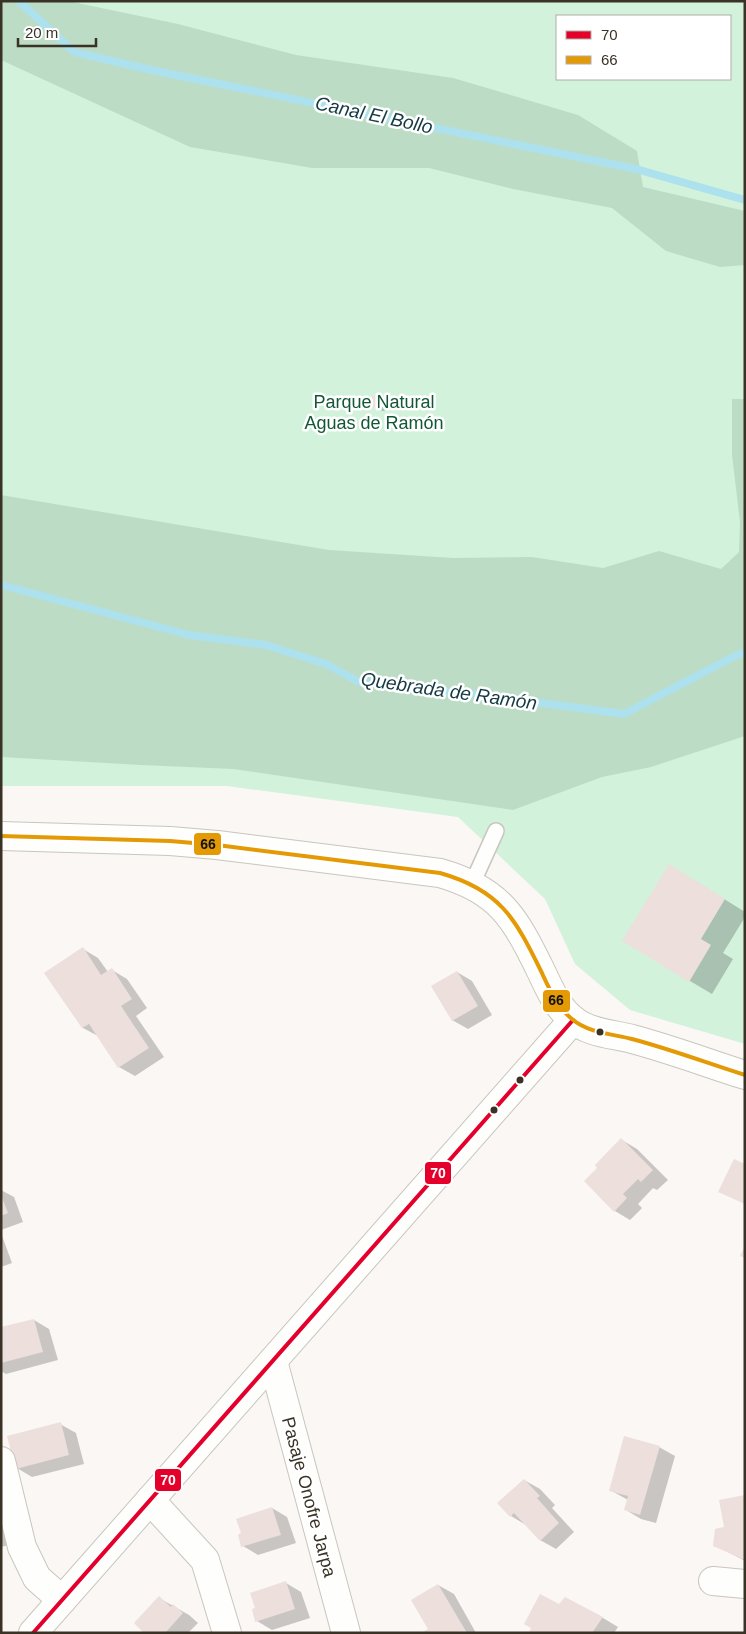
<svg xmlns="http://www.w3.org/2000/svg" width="746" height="1634" viewBox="0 0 746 1634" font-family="Helvetica,sans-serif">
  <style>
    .green { fill: #d2f2dc; fill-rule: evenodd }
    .forest { fill: #bddcc6 }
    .shadow { fill: #0003 }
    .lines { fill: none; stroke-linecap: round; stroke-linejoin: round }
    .stream { stroke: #ace1ed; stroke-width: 8 }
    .building { fill: #eddfdb }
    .lane-casing { stroke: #cac5be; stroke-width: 18 }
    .street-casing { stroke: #cac5be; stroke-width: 30 }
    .secondary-casing { stroke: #cac5be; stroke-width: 30 }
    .lane { stroke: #fefefd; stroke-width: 15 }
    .street { stroke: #fefefd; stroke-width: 28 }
    .secondary { stroke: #fefefd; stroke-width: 28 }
    .bus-1-casing { stroke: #fff; stroke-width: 8 }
    .bus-2-casing { stroke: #fff; stroke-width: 8 }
    .bus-1 { stroke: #e4002b; stroke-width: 4 }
    .bus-2 { stroke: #e49a04; stroke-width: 4 }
    .bus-dot { fill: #393225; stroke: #fff; stroke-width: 2 }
    .labels { text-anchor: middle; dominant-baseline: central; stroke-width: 5; stroke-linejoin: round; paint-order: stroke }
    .park-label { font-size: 18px; fill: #125735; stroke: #fff }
    .street-label { font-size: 18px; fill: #393225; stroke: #fff }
    .water-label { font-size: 19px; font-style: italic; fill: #153a43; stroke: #fff }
    .line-badge { stroke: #fff; stroke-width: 2 }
    .badge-label { font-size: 14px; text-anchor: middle; font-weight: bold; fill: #fff }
    .pale-badge-label { font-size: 14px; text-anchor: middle; font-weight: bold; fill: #111 }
  </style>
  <rect width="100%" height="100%" fill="#faf7f4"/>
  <path class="green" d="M1,1H745V1044L630,1010L575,964L545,899L458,817L227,786H1ZM557,16H730V79H557Z"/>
  <g class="forest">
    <polygon points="1,1 68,1 178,24 296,55 453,78 578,115 637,151 643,187 745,211 745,265 720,267 666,251 612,208 513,189 429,168 312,168 190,147 1,60"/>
    <polygon points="732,399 745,399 745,736 651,767 602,777 513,810 233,769 141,765 1,757 1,495 329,550 453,558 532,557 603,568 659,551 721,569 739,552 740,522 732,455"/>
  </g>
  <g class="shadow">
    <polygon points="374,397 385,402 388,406 385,411 382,411 371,403"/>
    <polygon points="692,879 745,912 745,917 723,953 733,959 712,994 690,981"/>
    <polygon points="83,949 98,958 108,972 112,970 127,979 147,1008 136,1016 164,1057 135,1076 119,1067 98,1036 83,1028 46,973"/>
    <polygon points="457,972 472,981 492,1015 468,1029 452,1020"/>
    <polygon points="622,1140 637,1149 668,1180 657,1190 653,1188 638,1204 642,1208 630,1220 615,1211 599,1168"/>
    <polygon points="1,1190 14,1197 23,1222 1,1230"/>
    <polygon points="1,1233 12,1263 1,1267"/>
    <polygon points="34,1320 49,1329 58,1360 6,1374 1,1371 1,1328"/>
    <polygon points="60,1424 76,1433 84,1464 32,1477 17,1468"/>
    <polygon points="659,1447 675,1456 656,1523 641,1519 626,1510 628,1500 610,1490"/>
    <polygon points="524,1480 540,1489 555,1505 552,1508 574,1532 556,1549 540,1540 526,1525 511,1516"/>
    <polygon points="745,1497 745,1561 715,1545"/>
    <polygon points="272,1508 287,1517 296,1543 258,1555 243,1546"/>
    <polygon points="1,1511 13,1544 1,1547"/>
    <polygon points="286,1583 301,1592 310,1618 272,1630 257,1621"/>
    <polygon points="438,1585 454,1594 476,1633 424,1633 430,1629"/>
    <polygon points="159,1598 189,1615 198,1623 188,1633 146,1633"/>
    <polygon points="565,1599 603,1618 618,1627 614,1633 531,1633"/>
  </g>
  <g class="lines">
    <g class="stream">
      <polyline points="19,1 74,52 151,70 636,169 745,200"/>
      <polyline points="1,585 189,635 266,645 326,664 359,682 488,696 624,714 737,655 745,653"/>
    </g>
  </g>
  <g class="building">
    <circle cx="375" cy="402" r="6"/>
    <polygon points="669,864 725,899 701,939 711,945 689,982 622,941"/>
    <polygon points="83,947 101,975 112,968 132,999 121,1006 149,1048 118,1068 89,1024 82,1028 44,973"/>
    <polygon points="457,971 478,1006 452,1021 431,986"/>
    <polygon points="621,1138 653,1170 641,1182 638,1179 623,1194 627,1198 614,1212 584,1181 597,1168 595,1165"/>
    <polygon points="734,1159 745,1164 745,1204 718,1192"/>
    <polygon points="1,1195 8,1213 1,1216"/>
    <polygon points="745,1246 745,1258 740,1256"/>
    <polygon points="34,1319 43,1352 1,1363 1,1327"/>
    <polygon points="61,1422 69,1455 16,1469 7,1436"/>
    <polygon points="624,1436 660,1446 640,1515 624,1510 628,1496 609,1491"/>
    <polygon points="524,1479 540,1496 537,1498 559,1523 540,1541 514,1513 510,1517 497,1503"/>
    <polygon points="745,1495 745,1560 713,1546 715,1529 724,1527 719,1500"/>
    <polygon points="272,1507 281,1535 241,1547 238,1535 241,1533 236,1519"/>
    <polygon points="286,1581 295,1609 255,1622 252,1609 255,1608 250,1593"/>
    <polygon points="438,1584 467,1633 421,1633 428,1629 411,1600"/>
    <polygon points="540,1594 559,1604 565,1597 603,1617 592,1633 529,1633 531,1628 524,1624"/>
    <polygon points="159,1596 171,1607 173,1604 183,1613 166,1632 167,1633 144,1633 134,1623"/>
  </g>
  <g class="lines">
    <defs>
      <polyline id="lane" points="472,884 496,831"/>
      <g id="street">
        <polyline points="273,1361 346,1633"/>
        <polyline points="1,1461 22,1547 37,1578 62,1600"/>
        <polyline points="150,1500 205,1560 227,1633"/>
        <polyline points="713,1581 745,1584"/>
      </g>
      <g id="secondary">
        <path d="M1,836L170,841L217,845L440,873C500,890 515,918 541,971C549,988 557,1007 572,1019C588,1033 613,1034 632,1039C670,1049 707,1063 745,1075"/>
        <polyline points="33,1633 573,1020"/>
      </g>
    </defs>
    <use href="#lane" class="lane-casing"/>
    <use href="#street" class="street-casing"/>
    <use href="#secondary" class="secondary-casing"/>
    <use href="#lane" class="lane"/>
    <use href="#street" class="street"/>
    <use href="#secondary" class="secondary"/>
    <defs>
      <polyline id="bus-1" points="33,1633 573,1020"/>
      <path id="bus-2" d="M1,836L170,841L217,845L440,873C500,890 515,918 541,971C549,988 557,1007 572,1019C588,1033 613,1034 632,1039C670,1049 707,1063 745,1075"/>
    </defs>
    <use href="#bus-1" class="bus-1-casing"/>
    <use href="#bus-2" class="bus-2-casing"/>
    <use href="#bus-1" class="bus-1"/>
    <use href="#bus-2" class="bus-2"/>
  </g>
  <g class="bus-dot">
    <circle cx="600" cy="1032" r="4.5"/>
    <circle cx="520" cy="1080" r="4.5"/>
    <circle cx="494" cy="1110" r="4.5"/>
  </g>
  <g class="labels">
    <g class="park-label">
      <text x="374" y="402">Parque Natural<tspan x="374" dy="21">Aguas de Ramón</tspan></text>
    </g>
    <g class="street-label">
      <text transform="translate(309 1497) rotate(75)">Pasaje Onofre Jarpa</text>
    </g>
    <g class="water-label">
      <text transform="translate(374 115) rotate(12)">Canal El Bollo</text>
      <text transform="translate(449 691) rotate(8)">Quebrada de Ramón</text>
    </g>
  </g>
  <g class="line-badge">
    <rect x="193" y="832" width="29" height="24" rx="5" fill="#e49a04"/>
    <rect x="542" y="989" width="29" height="24" rx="5" fill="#e49a04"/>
    <rect x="424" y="1161" width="28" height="24" rx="5" fill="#e4002b"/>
    <rect x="154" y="1468" width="28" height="24" rx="5" fill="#e4002b"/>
  </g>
  <g class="badge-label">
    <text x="438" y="1178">70</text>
    <text x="168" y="1485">70</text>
  </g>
  <g class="pale-badge-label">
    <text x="208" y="849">66</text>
    <text x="556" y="1005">66</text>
  </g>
  <rect width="746" height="1634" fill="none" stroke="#393225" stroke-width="5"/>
  <rect x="556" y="15" width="175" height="65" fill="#ffffff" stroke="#b0ada8"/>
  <rect x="566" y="31" width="25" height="8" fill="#e4002b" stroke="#b0ada8"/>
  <text x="601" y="40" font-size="15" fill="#393225">70</text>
  <rect x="566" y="56" width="25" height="8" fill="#e49a04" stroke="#b0ada8"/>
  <text x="601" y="65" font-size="15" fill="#393225">66</text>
  <path d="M18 38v8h78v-8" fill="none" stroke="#393225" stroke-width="2.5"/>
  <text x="25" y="38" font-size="15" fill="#393225" stroke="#ffffff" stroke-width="4" paint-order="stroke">20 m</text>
</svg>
